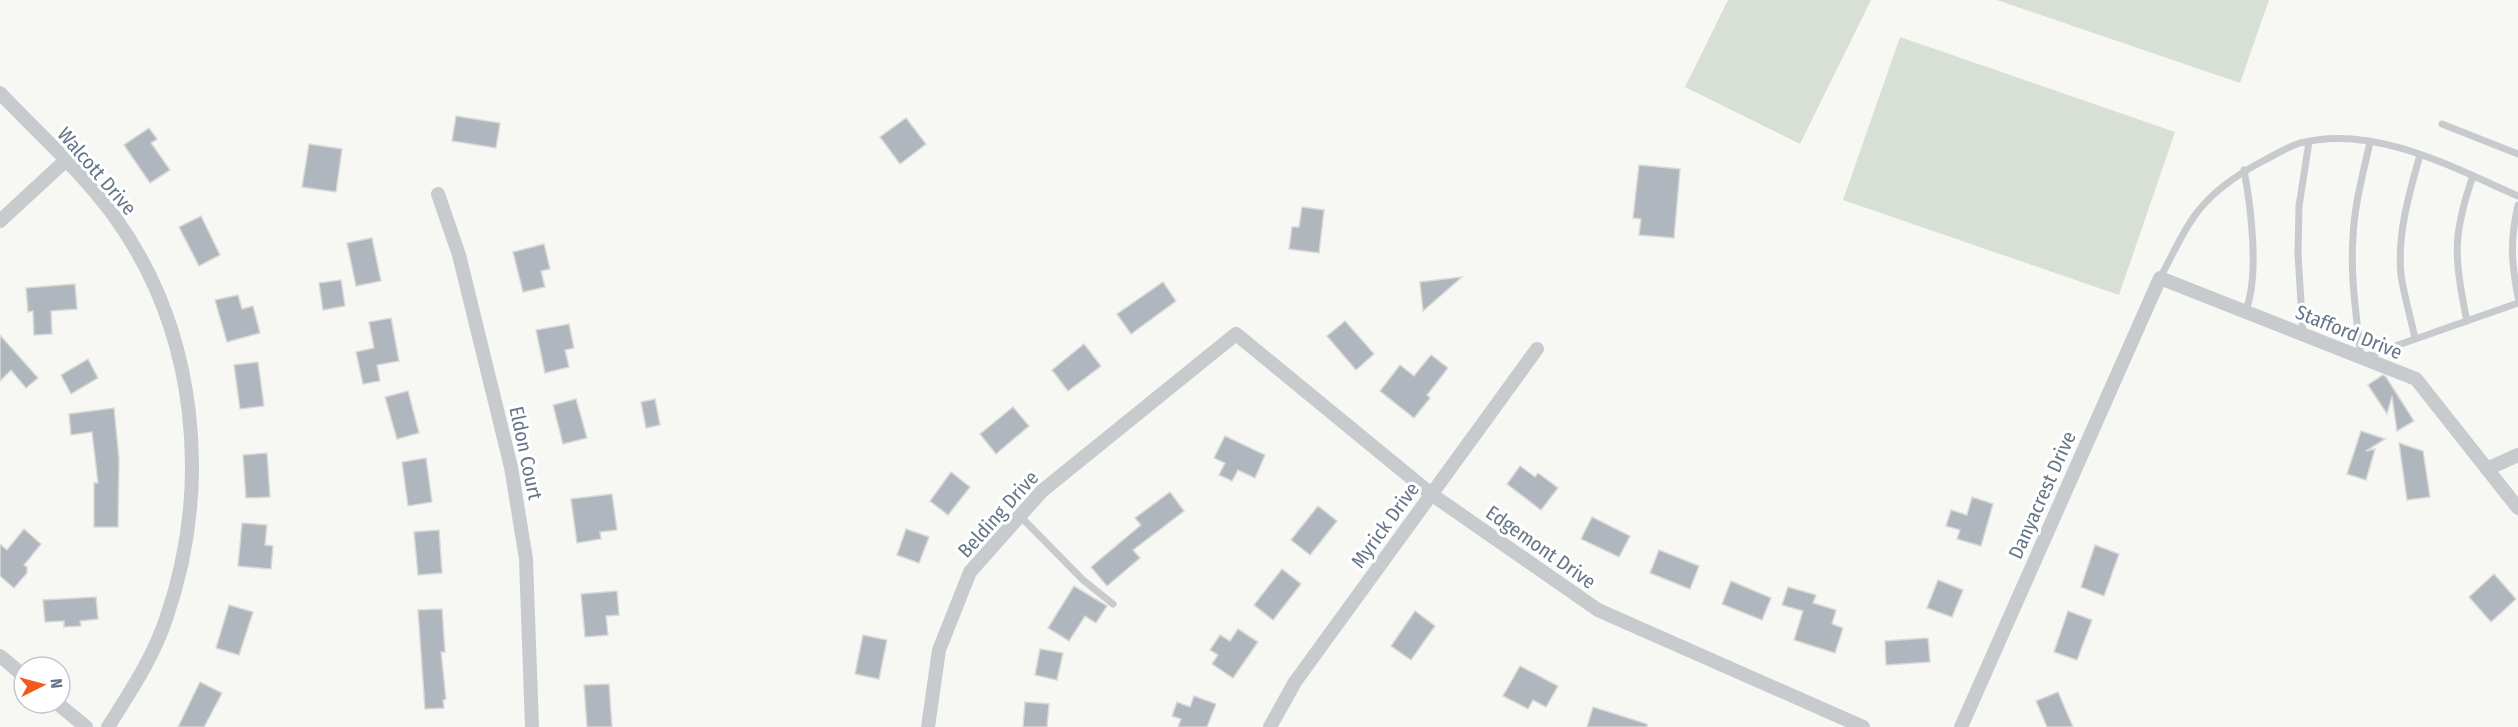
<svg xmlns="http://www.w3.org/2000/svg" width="2518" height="727" viewBox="0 0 2518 727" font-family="'Fira Sans Condensed',sans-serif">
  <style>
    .green { fill: #d8e0d5 }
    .building { fill: #afb6bd; stroke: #d9d9d7; stroke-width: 1.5 }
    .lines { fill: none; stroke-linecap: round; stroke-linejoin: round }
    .lane { stroke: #c7cbce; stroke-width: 7 }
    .street { stroke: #c7cbce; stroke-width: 14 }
    .labels { text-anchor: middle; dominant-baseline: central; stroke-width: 6; stroke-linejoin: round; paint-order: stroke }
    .street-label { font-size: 20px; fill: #647688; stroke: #fff }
  </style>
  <rect width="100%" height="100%" fill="#f7f8f4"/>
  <g class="green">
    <polygon points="1728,0 1871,0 1800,144 1685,87"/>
    <polygon points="1997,0 2269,0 2240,83"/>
    <polygon points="1900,37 2175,132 2119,295 1843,200"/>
  </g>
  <g class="building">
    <polygon points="456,116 500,123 496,148 452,141"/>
    <polygon points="906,118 926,144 900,164 880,137"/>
    <polygon points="149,128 157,139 151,143 170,170 150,183 124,145"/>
    <polygon points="309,144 342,149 336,192 302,187"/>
    <polygon points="1639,165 1680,169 1674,238 1639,235 1641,219 1633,218"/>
    <polygon points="1302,207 1324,210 1319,253 1289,249 1292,227 1299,227"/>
    <polygon points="201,216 220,255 199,266 179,227"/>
    <polygon points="372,238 381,281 356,286 347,243"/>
    <polygon points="544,244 550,269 541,271 545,287 523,292 513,252"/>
    <polygon points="1462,277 1423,311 1420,282"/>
    <polygon points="341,280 345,306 323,310 319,283"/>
    <polygon points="1163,282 1176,301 1131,334 1117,314"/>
    <polygon points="75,284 77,309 51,311 52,334 34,335 33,311 28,312 26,288"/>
    <polygon points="238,295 242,309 253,306 260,333 227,342 215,300"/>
    <polygon points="391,318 399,361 377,365 380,381 363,384 356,352 374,348 369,322"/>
    <polygon points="1345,321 1374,354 1356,370 1327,336"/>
    <polygon points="569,324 574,348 565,350 569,367 545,373 536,330"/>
    <polygon points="0,335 38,378 26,388 11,370 0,381"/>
    <polygon points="1084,344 1101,366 1068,391 1052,370"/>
    <polygon points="1431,355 1448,368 1427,395 1430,398 1414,418 1380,391 1400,365 1414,376"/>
    <polygon points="88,359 98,378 71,394 61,375"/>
    <polygon points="258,362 264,406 240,409 234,365"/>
    <polygon points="2383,375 2386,377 2414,421 2397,431 2392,396 2387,414 2368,385"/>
    <polygon points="408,391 419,433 397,439 385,397"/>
    <polygon points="576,399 587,438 563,444 553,405"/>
    <polygon points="655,399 660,425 646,428 641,402"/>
    <polygon points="1013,407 1029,426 996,454 980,434"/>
    <polygon points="114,408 119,459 118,527 94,527 94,483 98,483 92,432 71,435 69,414"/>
    <polygon points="2361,431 2385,439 2366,451 2375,449 2366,480 2347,474"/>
    <polygon points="1225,436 1265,455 1255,478 1238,470 1232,481 1219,475 1225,463 1214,458"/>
    <polygon points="2399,443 2423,451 2430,497 2407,500"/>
    <polygon points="267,453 270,497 246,498 243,455"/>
    <polygon points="426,458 432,502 408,506 402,462"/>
    <polygon points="1520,466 1535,477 1538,473 1558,488 1541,510 1507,484"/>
    <polygon points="951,472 970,487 948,515 930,501"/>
    <polygon points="1170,492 1184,511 1133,550 1140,558 1107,586 1091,567 1141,525 1135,518"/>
    <polygon points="612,494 617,530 600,532 601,539 577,543 571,499"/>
    <polygon points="1972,497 1993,504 1981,546 1957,539 1960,530 1946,526 1951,510 1967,515"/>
    <polygon points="1318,506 1337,521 1310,555 1291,540"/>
    <polygon points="1592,517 1630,536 1619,557 1581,539"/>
    <polygon points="242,523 267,525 265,545 273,546 271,569 238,566"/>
    <polygon points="24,529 41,544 24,565 27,567 27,573 14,588 0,576 0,544 7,550"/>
    <polygon points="906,529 929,537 919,563 897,555"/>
    <polygon points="439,530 442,573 418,575 414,532"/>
    <polygon points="2095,545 2119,554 2104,596 2081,587"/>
    <polygon points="1659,550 1699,566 1690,589 1650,573"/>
    <polygon points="1282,569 1301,584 1273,620 1254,605"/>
    <polygon points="2494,574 2516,599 2491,622 2469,597"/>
    <polygon points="1938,580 1963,590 1952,617 1927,608"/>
    <polygon points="1731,581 1771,598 1762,620 1722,604"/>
    <polygon points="1074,586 1107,606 1096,623 1085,616 1069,641 1048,628"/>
    <polygon points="1788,587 1816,595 1813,603 1836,610 1832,624 1843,628 1835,653 1794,640 1803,611 1782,605"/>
    <polygon points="617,591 619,615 606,616 608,635 585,637 581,594"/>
    <polygon points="96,597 98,619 80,621 81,626 64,627 64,621 45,622 43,600"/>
    <polygon points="229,605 253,612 239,655 216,648"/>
    <polygon points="442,609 445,652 441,652 446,699 443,700 444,708 425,709 418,610"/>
    <polygon points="1415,611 1435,626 1411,660 1391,646"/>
    <polygon points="2068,611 2092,620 2077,660 2054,652"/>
    <polygon points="1238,629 1258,642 1233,678 1212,664 1218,655 1210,650 1220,635 1230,641"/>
    <polygon points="863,635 887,640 879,679 855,674"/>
    <polygon points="1928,638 1930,662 1886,665 1885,641"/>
    <polygon points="1040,649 1063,653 1057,680 1035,675"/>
    <polygon points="1520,666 1558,686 1546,707 1533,700 1528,709 1503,696"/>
    <polygon points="200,682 222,693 204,727 178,727"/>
    <polygon points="609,684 612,727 587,727 584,685"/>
    <polygon points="2058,692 2073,727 2047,727 2036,701"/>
    <polygon points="1194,696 1216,704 1207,727 1178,727 1181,719 1172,716 1177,702 1190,707"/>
    <polygon points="1025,702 1049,704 1047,727 1023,727"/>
    <polygon points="1593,707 1647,724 1647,727 1587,727"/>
  </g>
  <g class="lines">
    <g class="lane">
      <polyline points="2442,124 2518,154"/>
      <path d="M2370,142C2363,174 2354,206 2353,238C2350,278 2357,318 2361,358L2518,303"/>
      <path d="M2244,170C2251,207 2260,278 2245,312"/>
      <path d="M2518,205C2510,240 2511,261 2518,297"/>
      <path d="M2160,278C2171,258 2180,237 2193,218C2210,193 2236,175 2263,161C2275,155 2287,147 2300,143C2374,124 2452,167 2518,196"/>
      <path d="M2467,321C2454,260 2452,235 2473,176"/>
      <polyline points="2303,335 2298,254 2299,206 2309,142"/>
      <path d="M2415,339C2411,318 2404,296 2401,275C2397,234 2409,194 2420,155"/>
      <polyline points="1020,516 1083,580 1113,604"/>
    </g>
    <g class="street">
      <path d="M0,93C38,133 82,172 114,216C198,332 212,486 166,619C153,658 130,692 108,727"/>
      <polyline points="438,194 459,255 511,467 526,559 532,727"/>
      <polyline points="0,221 65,161"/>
      <polyline points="2487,469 2518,455"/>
      <polyline points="0,656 24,676"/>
      <polyline points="57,703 86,727"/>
      <polyline points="928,727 939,650 970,572 1042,491 1236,334 1431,494 1598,610 1863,727"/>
      <polyline points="1270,727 1295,682 1537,349"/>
      <polyline points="1961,727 2160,278 2416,379 2518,508"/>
    </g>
  </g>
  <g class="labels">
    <g class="street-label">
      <text transform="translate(97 171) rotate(49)">Walcott Drive</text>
      <text transform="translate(2349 332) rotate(22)">Stafford Drive</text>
      <text transform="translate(526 453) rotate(78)">Eldon Court</text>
      <text transform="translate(2042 495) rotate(-66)">Danyacrest Drive</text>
      <text transform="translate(998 514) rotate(-48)">Belding Drive</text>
      <text transform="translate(1385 525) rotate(-54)">Myrick Drive</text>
      <text transform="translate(1541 547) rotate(35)">Edgemont Drive</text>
    </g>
  </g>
  <g transform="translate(42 685) rotate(84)"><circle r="28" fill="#ffffff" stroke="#c1c8cf" stroke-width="1.5"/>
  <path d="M0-4.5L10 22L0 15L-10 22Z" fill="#f15a1b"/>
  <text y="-9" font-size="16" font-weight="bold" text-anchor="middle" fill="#647688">N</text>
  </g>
</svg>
